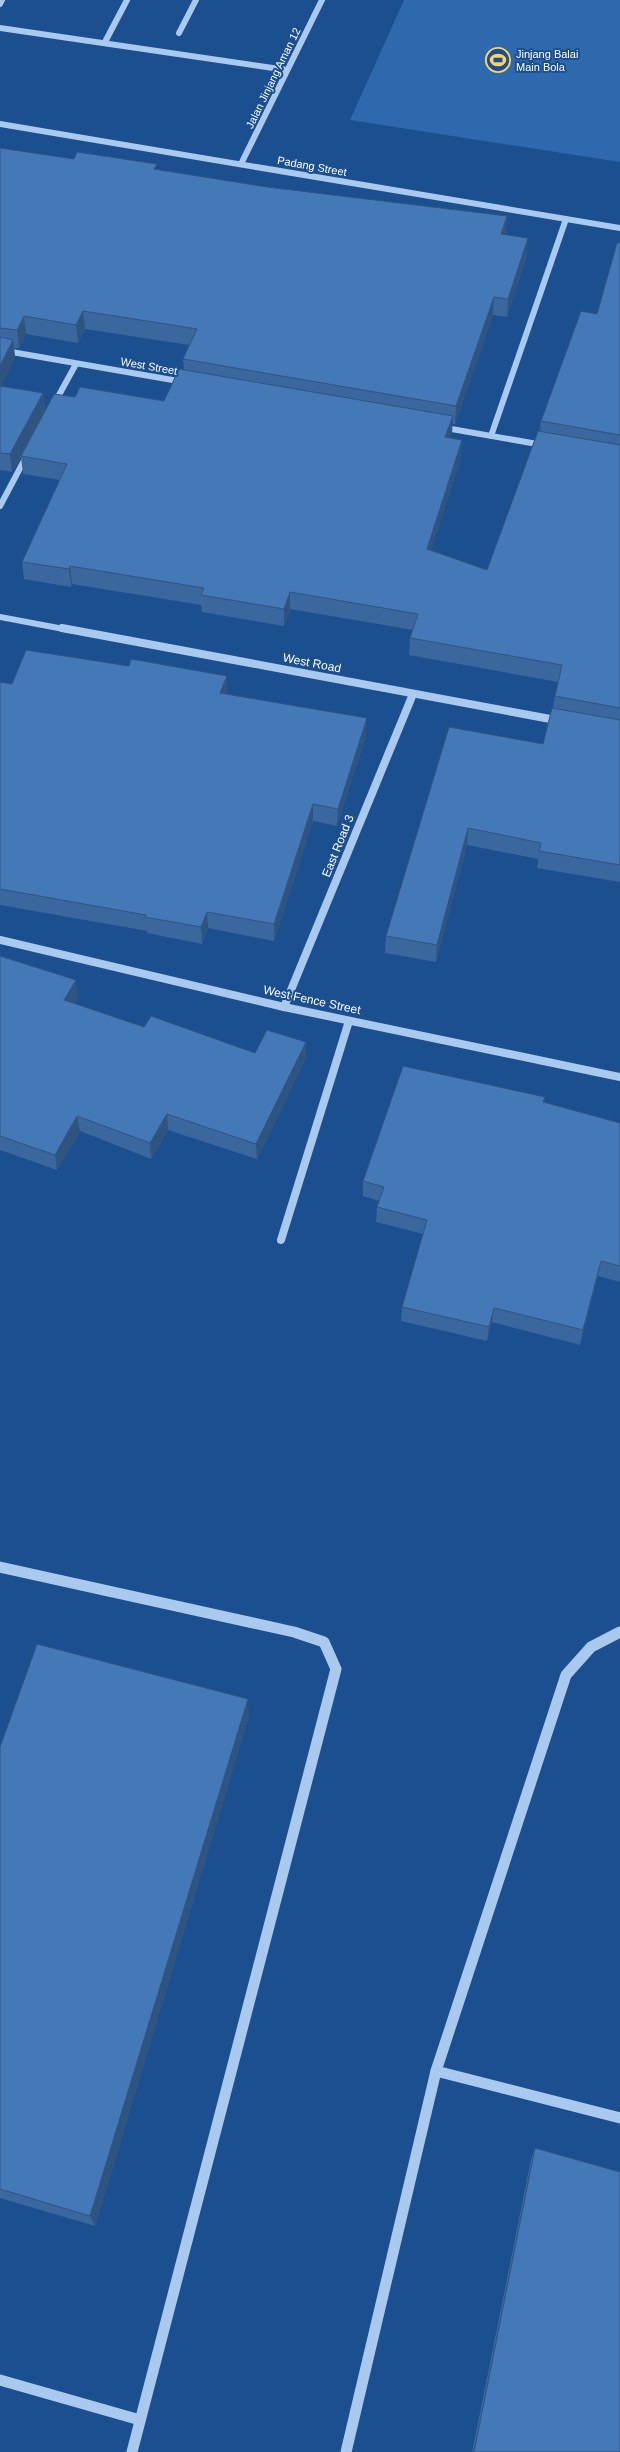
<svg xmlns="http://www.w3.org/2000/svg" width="620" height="2452" viewBox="0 0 620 2452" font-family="Helvetica,sans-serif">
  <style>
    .green { fill: #2e69ad }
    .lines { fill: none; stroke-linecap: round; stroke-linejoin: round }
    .minor-far2 { stroke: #a9c9ee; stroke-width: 6 }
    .minor-far1 { stroke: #a9c9ee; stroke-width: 8 }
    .minor { stroke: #a9c9ee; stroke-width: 11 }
    .wall { fill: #3a679d; fill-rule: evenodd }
    .shaded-wall { fill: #305480 }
    .building { fill: #4478b7; stroke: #305480 }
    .labels { text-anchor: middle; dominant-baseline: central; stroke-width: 4; stroke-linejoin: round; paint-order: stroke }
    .far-poi-label { font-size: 11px; fill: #fff; stroke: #1b4f8f; text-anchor: start }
    .far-street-label { font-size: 11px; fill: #fff; stroke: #1b4f8f }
    .street-label { font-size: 12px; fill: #fff; stroke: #1b4f8f }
  </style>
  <rect width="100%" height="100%" fill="#1b4f8f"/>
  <polygon class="green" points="404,0 620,0 620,162 350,120"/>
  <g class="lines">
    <g class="minor-far2">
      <polyline points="0,4 2,0"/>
      <polyline points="0,28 287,70"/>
      <polyline points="179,33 196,0"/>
      <polyline points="105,42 127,0"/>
      <polyline points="0,124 620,228"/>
      <polyline points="241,164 322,0"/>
      <polyline points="0,350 184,382"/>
      <polyline points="54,404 76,364"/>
      <polyline points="440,427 543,445"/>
      <polyline points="491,436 566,219"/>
      <polyline points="0,506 27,455"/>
      <polyline points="0,617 69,630"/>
    </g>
    <g class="minor-far1">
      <polyline points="62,628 561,721"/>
      <polyline points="0,940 284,1007 620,1077"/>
      <polyline points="284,1007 413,694"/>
      <polyline points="281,1240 349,1021"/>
    </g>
    <g class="minor">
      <polyline points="0,1567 294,1632 324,1642 336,1669 132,2452"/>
      <polyline points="436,2071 566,1675 591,1647 620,1632"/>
      <polyline points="0,2380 140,2420"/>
      <polyline points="346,2452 436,2071 620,2118"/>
    </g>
  </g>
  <g class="wall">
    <path d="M0,148L74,159L157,170L506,235L527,256L507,317L493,315L455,424H452V434L450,438L461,458L431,550L487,570L540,431L541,421L597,314L620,243V882L537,868L538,859L467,845L436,962L385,953L386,936L449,727L543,744L553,708L555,696L558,682L409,655L410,638L413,630L290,609L284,626L202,612L201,605L72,584L71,587L24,579L22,562L60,480L23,474L21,457L12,472L0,470ZM85,329L189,345L183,359L184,369L164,401L75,397L45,410L43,393L1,386L15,358L14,348H19L26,334L78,343Z"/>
    <polygon points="0,682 12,684 227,693 227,694 366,736 337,826 313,821 274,941 208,928 202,944 147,933 147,931 0,905"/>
    <polygon points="0,956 78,996 74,1003 144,1027 255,1053 306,1058 257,1159 168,1130 151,1159 80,1131 57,1170 0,1150"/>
    <polygon points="545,1097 544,1102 620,1123 620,1282 598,1276 580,1345 492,1322 487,1341 401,1321 402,1307 423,1234 376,1222 377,1207 379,1201 363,1196 363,1181"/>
    <polygon points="249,1716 95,2226 0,2198 0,1747"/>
    <polygon points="535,2148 620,2452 472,2452 531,2159"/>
  </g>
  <g class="shaded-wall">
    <polygon points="507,216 506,234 500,252 501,234"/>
    <polygon points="528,238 527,256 507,317 508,299"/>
    <polygon points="494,297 493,315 455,424 456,406"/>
    <polygon points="83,311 85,329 78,343 76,325"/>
    <polygon points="24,316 26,334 19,348 17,330"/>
    <polygon points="13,340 15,358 0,389 0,366"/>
    <polygon points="43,393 45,411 12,472 10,454"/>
    <polygon points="453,416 452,434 444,455 445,437"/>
    <polygon points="462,440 461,458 426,566 427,549"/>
    <polygon points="70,566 72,584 71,587 69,569"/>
    <polygon points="290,592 290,609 284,626 284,609"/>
    <polygon points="227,676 227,693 221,710 220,693"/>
    <polygon points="367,718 366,736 337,826 338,809"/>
    <polygon points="313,804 313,821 274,941 274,924"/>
    <polygon points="468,828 467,845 436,962 437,945"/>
    <polygon points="207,912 208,928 202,944 201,927"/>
    <polygon points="76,980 78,996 66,1016 64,1000"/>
    <polygon points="306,1042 306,1058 257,1159 256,1144"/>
    <polygon points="167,1114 168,1130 151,1159 150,1143"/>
    <polygon points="77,1116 80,1131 57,1170 55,1155"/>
    <polygon points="601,1261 598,1276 580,1345 583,1330"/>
    <polygon points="494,1308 492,1322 487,1341 489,1327"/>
    <polygon points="248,1699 249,1716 95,2226 90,2216"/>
  </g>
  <g class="building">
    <polygon points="0,148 74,159 77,152 157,164 154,169 267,187 507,216 501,234 528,238 508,299 494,297 456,406 183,359 197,329 185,327 83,311 76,325 24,316 17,330 0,328"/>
    <polygon points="617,243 620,243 620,435 541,421 581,311 597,314"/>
    <polygon points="0,337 13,340 0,366"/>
    <polygon points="179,369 453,416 445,437 462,440 427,549 487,570 538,431 620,445 620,708 555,696 562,665 410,638 418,614 290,592 284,609 201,595 204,588 70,566 69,569 22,562 67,464 21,456 54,394 75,397 80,387 164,401"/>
    <polygon points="0,386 43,393 10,454 0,453"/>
    <polygon points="26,650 129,666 131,659 227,676 220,693 367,718 338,809 313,804 274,924 207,912 201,927 145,917 146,915 0,889 0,682 12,684"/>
    <polygon points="552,708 620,720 620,865 539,851 541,843 468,828 437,945 386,936 449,727 543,744"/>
    <polygon points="0,956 76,980 64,1000 144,1027 151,1016 255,1053 267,1030 306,1042 256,1144 167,1114 150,1143 77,1116 55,1155 0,1136"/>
    <polygon points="403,1066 545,1097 543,1102 620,1123 620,1266 601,1261 583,1330 494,1308 489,1327 402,1307 427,1220 377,1207 384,1187 363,1181"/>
    <polygon points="37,1644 248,1699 90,2216 0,2189 0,1747"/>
    <polygon points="535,2148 620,2172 620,2452 474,2452"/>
  </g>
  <defs>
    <symbol id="stadium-ring" viewBox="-11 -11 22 22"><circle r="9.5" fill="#1b4f8f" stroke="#ffd166" stroke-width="1.5"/><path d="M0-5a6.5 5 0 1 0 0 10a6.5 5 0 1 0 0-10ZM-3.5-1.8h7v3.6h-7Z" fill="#ffd166"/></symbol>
  </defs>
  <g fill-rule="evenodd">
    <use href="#stadium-ring" x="484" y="46" width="28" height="28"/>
  </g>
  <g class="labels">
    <g class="far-poi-label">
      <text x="516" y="54">Jinjang Balai<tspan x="516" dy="13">Main Bola</tspan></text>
    </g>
    <g class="far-street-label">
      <text transform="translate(273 78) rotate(-64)">Jalan Jinjang Aman 12</text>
      <text transform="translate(312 166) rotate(10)">Padang Street</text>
      <text transform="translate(149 366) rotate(10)">West Street</text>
    </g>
    <g class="street-label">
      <text transform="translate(312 663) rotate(11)">West Road</text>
      <text transform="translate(338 846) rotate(-68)">East Road 3</text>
      <text transform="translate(312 1000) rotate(12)">West Fence Street</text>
    </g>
  </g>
</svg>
